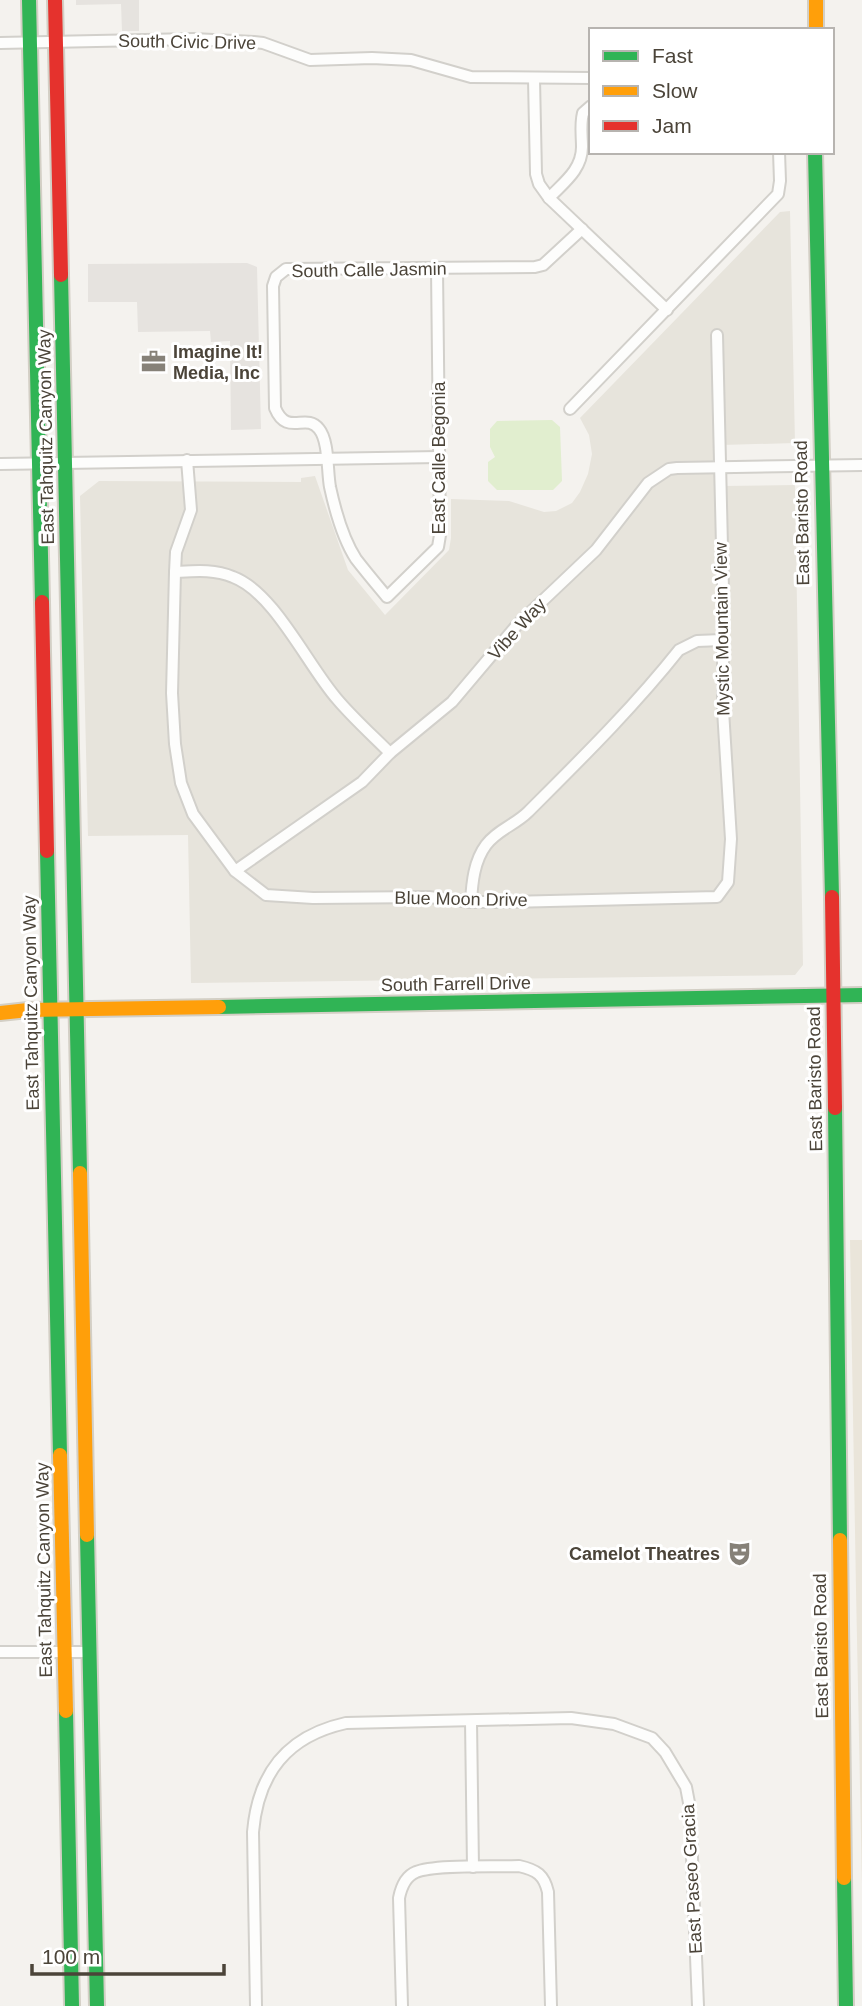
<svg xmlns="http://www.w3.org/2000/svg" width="862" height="2006" viewBox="0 0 862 2006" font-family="Helvetica,sans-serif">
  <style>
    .residential { fill: #e7e4dc }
    .education { fill: #eae5da }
    .green { fill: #e1eecf }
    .parking { fill: #e6e3df }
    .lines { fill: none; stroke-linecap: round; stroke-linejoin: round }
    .street-casing { stroke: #d2d0cb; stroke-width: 14 }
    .fast-casing { stroke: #d3cfc5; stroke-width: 18 }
    .slow-casing { stroke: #d3cfc5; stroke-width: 18 }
    .jam-casing { stroke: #d3cfc5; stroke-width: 18 }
    .street { stroke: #fdfdfc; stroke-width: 10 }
    .fast { stroke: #30b455; stroke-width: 14 }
    .slow { stroke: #ff9f0a; stroke-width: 14 }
    .jam { stroke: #e5322d; stroke-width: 14 }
    .labels { text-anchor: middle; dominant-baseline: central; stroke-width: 6; stroke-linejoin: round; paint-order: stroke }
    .street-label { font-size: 18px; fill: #4b4439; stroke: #fff }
    .poi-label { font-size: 18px; font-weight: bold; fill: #4b4439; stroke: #fff; text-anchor: start }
  </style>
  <rect width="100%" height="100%" fill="#f4f2ee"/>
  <polygon class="residential" points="790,211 795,443 722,445 723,486 795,485 803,965 795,975 191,983 188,835 88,836 80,496 99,481 301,482 301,478 315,476 348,570 385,615 449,550 451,538 451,499 509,501 544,512 556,511 572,503 580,492 588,474 592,454 589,435 580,418 780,212"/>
  <polygon class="education" points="850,1240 862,1240 862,1885 856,1590"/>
  <polygon class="green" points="552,420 560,427 562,481 553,490 497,490 488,481 488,462 495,457 490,447 490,429 497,421"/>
  <g class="parking">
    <polygon points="76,0 139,0 139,31 122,31 121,4 76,5"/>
    <polygon points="247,263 257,267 261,429 231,430 230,341 211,342 210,331 138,332 137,302 88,302 88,264"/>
  </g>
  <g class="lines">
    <defs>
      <g id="street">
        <polyline points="0,43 193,39 254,42 263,43 310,60 372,58 411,60 471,77 591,78"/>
        <polyline points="534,79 536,174 539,184 549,198 667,310"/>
        <path d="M549,198C563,183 582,170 582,147C582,135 580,125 583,113L591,106"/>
        <path d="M437,269L440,535L438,547L387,597C377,585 366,572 356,559C343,539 335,510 330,487C327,471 329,441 319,429C306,412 287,437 275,408L273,286L276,277L286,269L535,267L543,265L582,229"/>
        <polyline points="570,409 778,194 780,181 779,152"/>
        <polyline points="187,460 191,510 176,552 175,572 172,693 175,744 181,783 193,814 235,871 266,895 313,898 429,897 471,902 504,902 717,897 728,882 731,839 723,710 723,589 717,335"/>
        <polyline points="0,464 439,457"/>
        <path d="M175,572C195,571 214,569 233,577C274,592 308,666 337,699C353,718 372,735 390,753"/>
        <polyline points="235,871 362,782 390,753 452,702 517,625 596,550 648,483 669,469 677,468 862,465"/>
        <path d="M471,902C472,883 474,861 486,845C497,830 515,825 528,812C580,760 633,708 679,650L697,641L722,640"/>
        <polyline points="0,1652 91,1652"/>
        <polyline points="471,1721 473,1867"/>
        <path d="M256,2006L253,1832C258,1773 287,1736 346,1723L571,1718L614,1724L652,1738L665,1752L686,1787L690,1808L698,2006"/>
        <path d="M402,2006L399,1898C401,1888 406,1876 416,1872C434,1864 497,1867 519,1866C537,1870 544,1875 548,1892L551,2006"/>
      </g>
      <g id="fast">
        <polyline points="29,0 42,602"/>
        <polyline points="815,152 832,897"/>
        <polyline points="61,275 80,1173"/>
        <polyline points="47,851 60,1455"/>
        <polyline points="219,1007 862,995"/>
        <polyline points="835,1108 840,1540"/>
        <polyline points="87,1535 97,2006"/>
        <polyline points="66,1711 72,2006"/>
        <polyline points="844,1878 846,2006"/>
      </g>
      <g id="slow">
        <polyline points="816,0 816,30"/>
        <polyline points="0,1013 28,1010 219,1007"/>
        <polyline points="80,1173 87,1535"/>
        <polyline points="60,1455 66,1711"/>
        <polyline points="840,1540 844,1878"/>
      </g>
      <g id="jam">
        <polyline points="55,0 61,275"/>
        <polyline points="42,602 47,851"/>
        <polyline points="832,897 835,1108"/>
      </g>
    </defs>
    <use href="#street" class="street-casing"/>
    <use href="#fast" class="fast-casing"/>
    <use href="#slow" class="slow-casing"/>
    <use href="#jam" class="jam-casing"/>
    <use href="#street" class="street"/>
    <use href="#fast" class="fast"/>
    <use href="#slow" class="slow"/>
    <use href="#jam" class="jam"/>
  </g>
  <defs>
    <symbol id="office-bare" viewBox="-9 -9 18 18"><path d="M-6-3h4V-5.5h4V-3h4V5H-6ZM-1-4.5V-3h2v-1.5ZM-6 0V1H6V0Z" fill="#868178" stroke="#fff" stroke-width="2.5" paint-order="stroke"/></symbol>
    <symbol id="theatre-bare" viewBox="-9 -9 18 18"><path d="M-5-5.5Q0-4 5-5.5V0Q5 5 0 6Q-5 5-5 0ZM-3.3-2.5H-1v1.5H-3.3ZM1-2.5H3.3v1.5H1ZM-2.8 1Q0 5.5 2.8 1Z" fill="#868178" stroke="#fff" stroke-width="2.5" paint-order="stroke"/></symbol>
  </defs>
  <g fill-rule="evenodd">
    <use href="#office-bare" x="136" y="344" width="35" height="35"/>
    <use href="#theatre-bare" x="722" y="1536" width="35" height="35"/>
  </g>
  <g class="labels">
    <g class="street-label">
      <text transform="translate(187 42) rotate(1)">South Civic Drive</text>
      <text transform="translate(369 270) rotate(-1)">South Calle Jasmin</text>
      <text transform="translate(46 437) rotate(-91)">East Tahquitz Canyon Way</text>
      <text transform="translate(439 458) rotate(-90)">East Calle Begonia</text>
      <text transform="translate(802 513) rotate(-91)">East Baristo Road</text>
      <text transform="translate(517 629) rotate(-48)">Vibe Way</text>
      <text transform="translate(722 629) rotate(-91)">Mystic Mountain View</text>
      <text transform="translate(461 899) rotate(1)">Blue Moon Drive</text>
      <text transform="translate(456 984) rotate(-1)">South Farrell Drive</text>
      <text transform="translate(31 1003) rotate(-91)">East Tahquitz Canyon Way</text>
      <text transform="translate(815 1079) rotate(-91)">East Baristo Road</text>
      <text transform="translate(44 1570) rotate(-91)">East Tahquitz Canyon Way</text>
      <text transform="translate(821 1646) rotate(-91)">East Baristo Road</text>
      <text transform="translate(692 1879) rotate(-93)">East Paseo Gracia</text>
    </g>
    <g class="poi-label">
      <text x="173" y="352">Imagine It!<tspan x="173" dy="21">Media, Inc</tspan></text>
      <text x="720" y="1554" text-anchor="end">Camelot Theatres</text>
    </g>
  </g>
  <rect x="589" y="28" width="245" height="126" fill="#ffffff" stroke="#b7b4b0" stroke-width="2"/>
  <rect x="603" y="51" width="35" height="10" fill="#30b455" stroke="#b7b4b0" stroke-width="2"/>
  <text x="652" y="63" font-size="21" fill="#4b4439">Fast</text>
  <rect x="603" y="86" width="35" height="10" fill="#ff9f0a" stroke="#b7b4b0" stroke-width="2"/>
  <text x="652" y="98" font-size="21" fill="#4b4439">Slow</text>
  <rect x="603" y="121" width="35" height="10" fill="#e5322d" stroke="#b7b4b0" stroke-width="2"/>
  <text x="652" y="133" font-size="21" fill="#4b4439">Jam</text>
  <path d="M32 1964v10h192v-10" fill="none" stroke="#4b4439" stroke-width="3.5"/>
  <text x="42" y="1964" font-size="21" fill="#4b4439" stroke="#ffffff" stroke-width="5" paint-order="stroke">100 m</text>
</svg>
